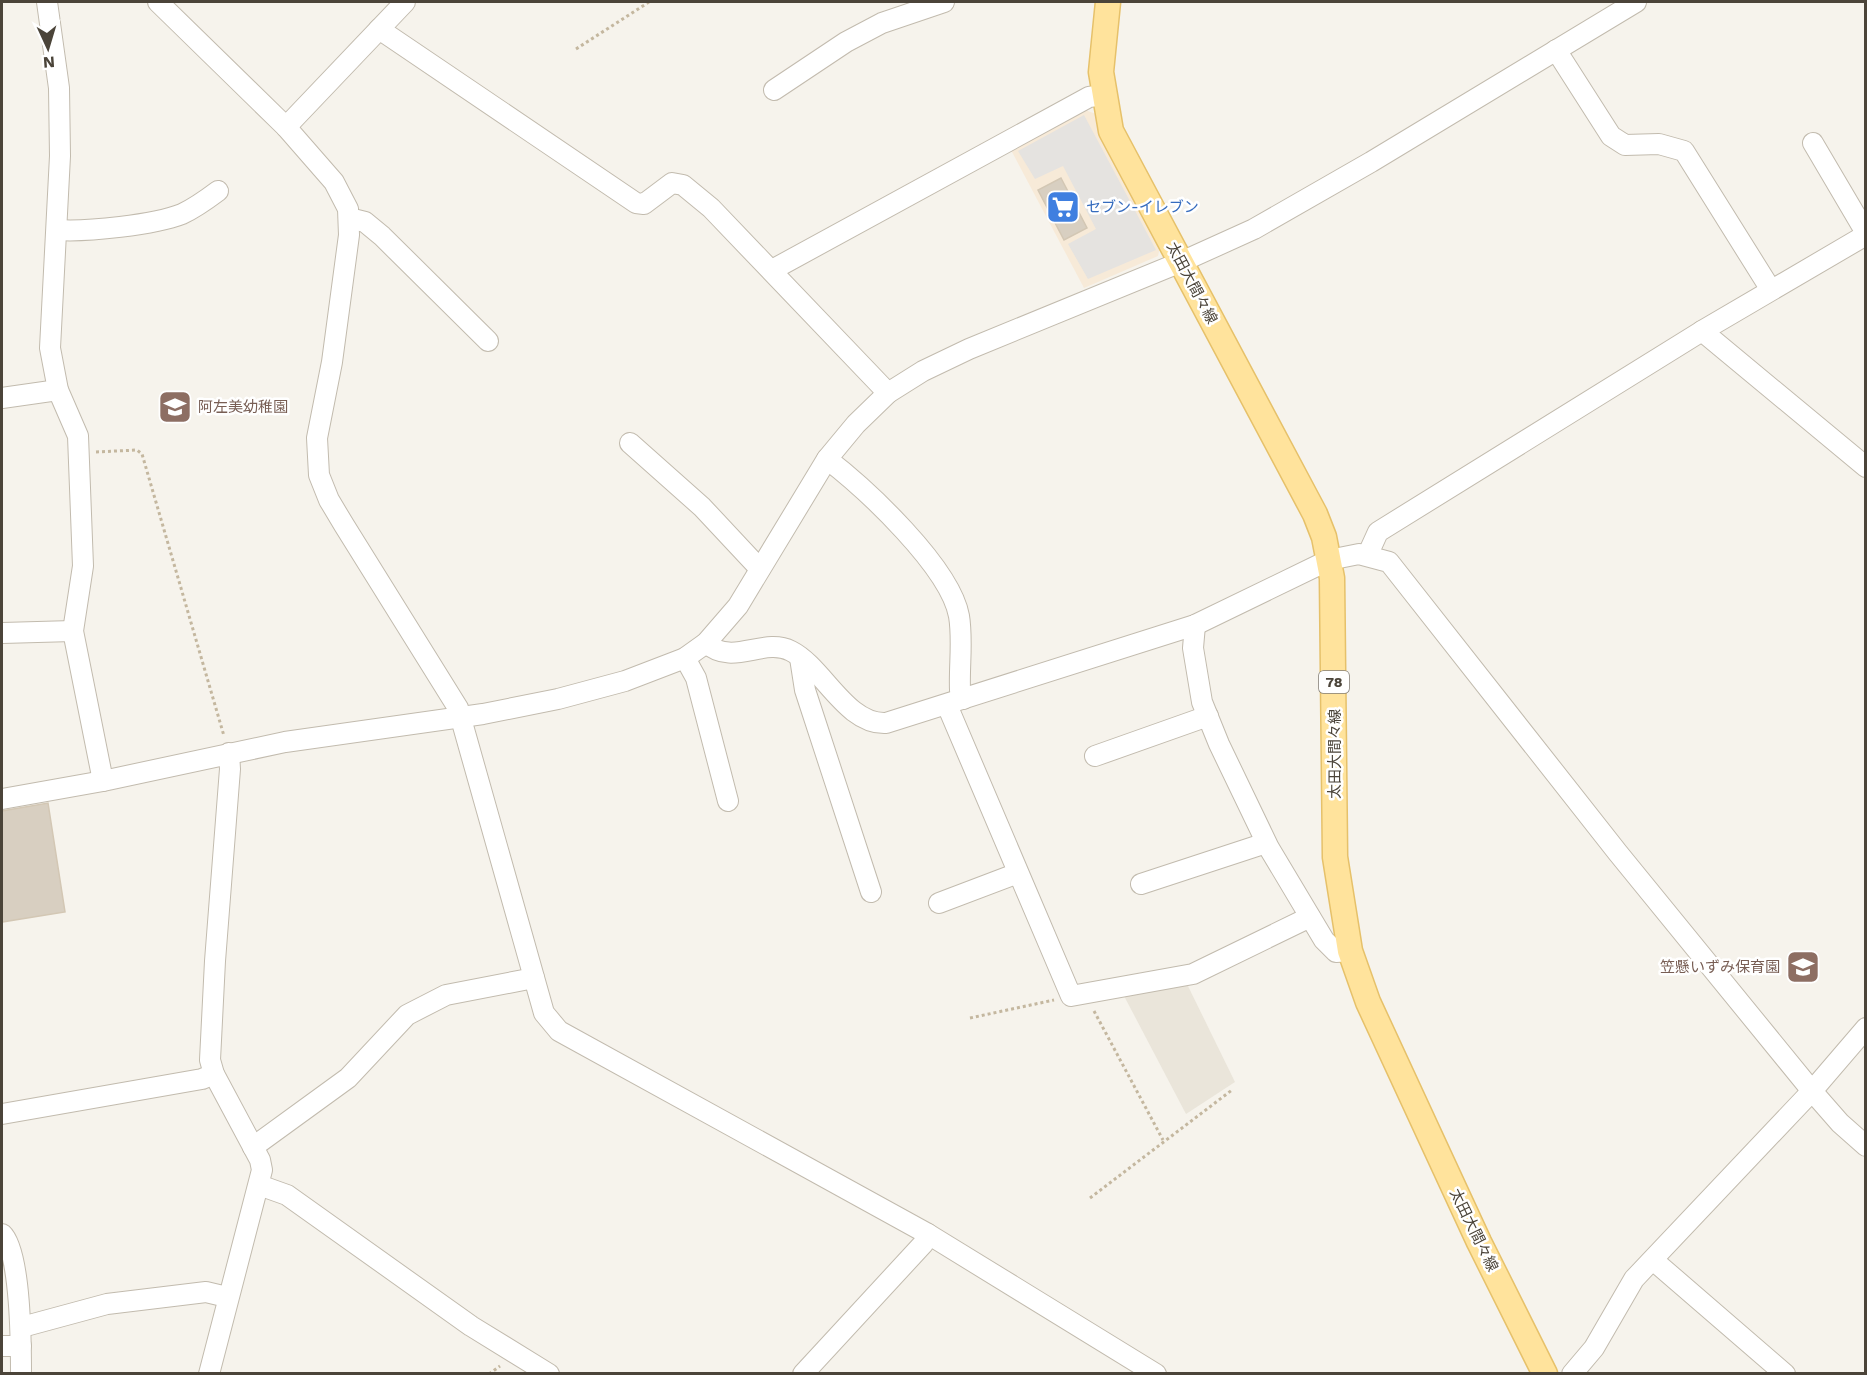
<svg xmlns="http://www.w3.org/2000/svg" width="1867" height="1375" viewBox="0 0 1867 1375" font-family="'Work Sans','Noto Sans JP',sans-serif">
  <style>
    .residential { fill: #eae5da }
    .commercial { fill: #f7ead8 }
    .parking { fill: #e5e3e0 }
    .building { fill: #d8cfc1; stroke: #d3c7b4; stroke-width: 1.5 }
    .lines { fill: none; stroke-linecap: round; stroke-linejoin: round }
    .minor-casing { stroke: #c2bbae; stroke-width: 22 }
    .major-casing { stroke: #e6c16a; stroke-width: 27 }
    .path { stroke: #c4b79f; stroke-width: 3; stroke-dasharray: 3 3; stroke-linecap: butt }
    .minor { stroke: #fff; stroke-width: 20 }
    .major { stroke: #ffe39c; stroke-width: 24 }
    .labels { text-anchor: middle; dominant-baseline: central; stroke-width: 5; stroke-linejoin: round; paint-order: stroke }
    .shield { fill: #fff; stroke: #817c74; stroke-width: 1.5 }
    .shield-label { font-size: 14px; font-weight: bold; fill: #4b4439 }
    .shop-label { font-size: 15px; fill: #366cbe; stroke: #fff; text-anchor: start }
    .street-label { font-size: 15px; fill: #4b4439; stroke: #fff }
    .education-label { font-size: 15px; fill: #785e54; stroke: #fff; text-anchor: start }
  </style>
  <rect width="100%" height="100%" fill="#f6f3ec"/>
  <polygon class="residential" points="1187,984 1235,1082 1186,1114 1123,994"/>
  <polygon class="commercial" points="1085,110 1096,114 1160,247 1158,256 1084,288 1011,150"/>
  <polygon class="parking" points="1084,115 1156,250 1088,279 1068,244 1096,229 1063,166 1035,179 1018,151"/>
  <g class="building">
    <polygon points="1061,178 1087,228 1064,240 1038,190"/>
    <polygon points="48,803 65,912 2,922 2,811"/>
  </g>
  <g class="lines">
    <defs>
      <g id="minor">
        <polyline points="47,2 59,88 60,156 50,348 58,390 78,436 83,566 73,631 103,781"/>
        <polyline points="158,2 286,127 334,182 348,209 349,235 332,362 317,438 319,475 329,500 344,525 458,708 544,1013 559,1031 928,1234 1156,1374"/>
        <polyline points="379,29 636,203 644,204 672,183 683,185 711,208 888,393"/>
        <polyline points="1556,50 1611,136 1625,145 1659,144 1684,151 1771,290"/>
        <polyline points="774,90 846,42 882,23 944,2"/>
        <polyline points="286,127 405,2"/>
        <polyline points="1813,143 1866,233"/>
        <polyline points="349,218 365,222 382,236 488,341"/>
        <path d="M57,230C87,232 154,225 182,214C195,208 206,200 218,191"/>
        <polyline points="772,270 1089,97 1103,95"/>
        <polyline points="1702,331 1866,467"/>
        <polyline points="2,398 58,390"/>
        <polyline points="630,443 702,507 760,569"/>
        <path d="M827,459C866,489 950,567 959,616C963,640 959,666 960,690L963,699"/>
        <polyline points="1368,554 1378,532 1702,331 1866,235"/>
        <polyline points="1195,625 1193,648 1202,702 1219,744 1269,848 1324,940 1336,952 1350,951"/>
        <polyline points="2,633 73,631"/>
        <path d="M706,643C733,667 763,637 791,651C823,667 846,725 886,723L1195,625L1329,560L1359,554L1389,562L1618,853L1812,1091L1840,1123L1866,1146"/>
        <polyline points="685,658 696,678 728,801"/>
        <polyline points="800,658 805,690 871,892"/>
        <polyline points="947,705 1071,996 1193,974 1310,917"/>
        <polyline points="1095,756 1208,716"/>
        <polyline points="2,799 103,781 285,742 483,714 558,699 625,681 685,658 706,643 738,606 827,459 856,424 888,393 923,371 969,349 1181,262 1254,229 1371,162 1636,2"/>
        <polyline points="1141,884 1266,843"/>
        <polyline points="939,903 1018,873"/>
        <polyline points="2,1114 202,1079 214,1074"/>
        <polyline points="253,1147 348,1078 407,1015 446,995 534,978"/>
        <polyline points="259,1185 287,1195 471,1326 549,1374"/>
        <path d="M2,1234C21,1251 21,1347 21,1374"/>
        <polyline points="1653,1260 1785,1374"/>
        <polyline points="22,1327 107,1304 206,1292 227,1297"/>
        <polyline points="2,1346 21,1346"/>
        <polyline points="209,1374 262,1170 260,1160 214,1074 210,1060 215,961 230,769 229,753"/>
        <polyline points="803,1374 923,1244 928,1234"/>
        <polyline points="1572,1374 1594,1348 1634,1279 1812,1091 1866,1028"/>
      </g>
      <polyline id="major" points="1108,2 1101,72 1111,131 1315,514 1324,537 1332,578 1335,857 1350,951 1368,1002 1479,1242 1545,1374"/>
    </defs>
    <use href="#minor" class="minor-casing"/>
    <use href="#major" class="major-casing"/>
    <g class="path">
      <polyline points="576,49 649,2"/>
      <polyline points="96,452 137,450 142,454 224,736"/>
      <polyline points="1094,1011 1163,1140"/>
      <polyline points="970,1018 1054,1000"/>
      <polyline points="1090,1198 1232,1090"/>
      <polyline points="489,1374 500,1366"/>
    </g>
    <use href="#minor" class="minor"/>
    <use href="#major" class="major"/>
  </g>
  <defs>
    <symbol id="supermarket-square" viewBox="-11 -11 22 22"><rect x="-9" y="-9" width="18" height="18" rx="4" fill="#3f7fe0" stroke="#fff"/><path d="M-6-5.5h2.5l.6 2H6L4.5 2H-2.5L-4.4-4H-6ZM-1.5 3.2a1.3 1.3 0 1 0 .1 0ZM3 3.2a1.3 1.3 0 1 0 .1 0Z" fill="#fff"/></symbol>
    <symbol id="school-square" viewBox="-11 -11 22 22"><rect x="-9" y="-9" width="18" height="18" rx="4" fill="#8d6e63" stroke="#fff"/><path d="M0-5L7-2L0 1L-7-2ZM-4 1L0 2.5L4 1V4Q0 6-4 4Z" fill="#fff"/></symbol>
  </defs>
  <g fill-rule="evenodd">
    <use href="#supermarket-square" x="1044" y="188" width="38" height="38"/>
    <use href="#school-square" x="156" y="388" width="38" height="38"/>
    <use href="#school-square" x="1784" y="948" width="38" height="38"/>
  </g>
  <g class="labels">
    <rect class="shield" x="1319" y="671" width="30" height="22" rx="4.5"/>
    <g class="shield-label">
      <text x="1334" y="682">78</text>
    </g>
    <g class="shop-label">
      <text x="1086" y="207">セブン-イレブン</text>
    </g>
    <g class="street-label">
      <text transform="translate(1192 283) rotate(62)">太田大間々線</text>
      <text transform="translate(1335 754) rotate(-90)">太田大間々線</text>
      <text transform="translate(1474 1230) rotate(64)">太田大間々線</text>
    </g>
    <g class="education-label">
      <text x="198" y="407">阿左美幼稚園</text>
      <text x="1780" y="967" text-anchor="end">笠懸いずみ保育園</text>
    </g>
  </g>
  <rect width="1867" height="1375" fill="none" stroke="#4b4439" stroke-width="6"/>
  <g transform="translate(48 48) rotate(176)" stroke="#ffffff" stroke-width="4.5" paint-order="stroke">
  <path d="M0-4.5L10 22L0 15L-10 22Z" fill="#4b4439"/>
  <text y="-9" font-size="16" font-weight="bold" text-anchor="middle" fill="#4b4439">N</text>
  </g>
</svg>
